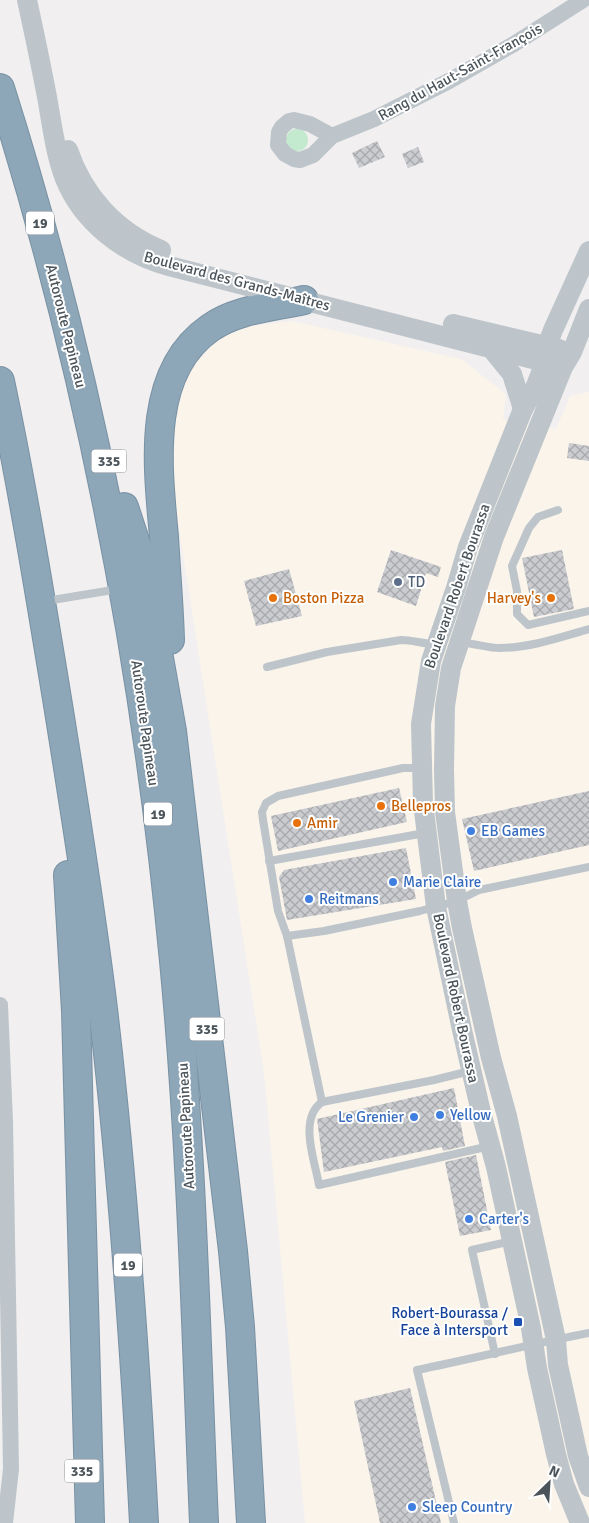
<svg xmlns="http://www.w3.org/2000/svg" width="589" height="1523" viewBox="0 0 589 1523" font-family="Signika,sans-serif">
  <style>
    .commercial { fill: #faf4eb }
    .grass { fill: #c3e9ce }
    .building { fill: url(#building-cross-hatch) }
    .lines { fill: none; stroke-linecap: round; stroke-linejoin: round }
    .motorway-casing { stroke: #7891a3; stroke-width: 30 }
    .service { stroke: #bdc5ca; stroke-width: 8 }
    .minor { stroke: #bdc5ca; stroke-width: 16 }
    .tertiary { stroke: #bdc5ca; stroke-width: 20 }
    .motorway { stroke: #8da6b8; stroke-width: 28 }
    .service-dot { fill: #5c6f8a; stroke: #fff; stroke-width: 2 }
    .food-dot { fill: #e8710a; stroke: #fff; stroke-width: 2 }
    .shop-dot { fill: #3f7fe0; stroke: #fff; stroke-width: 2 }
    .transit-dot { fill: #1a4fb4; stroke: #fff; stroke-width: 2 }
    .labels { text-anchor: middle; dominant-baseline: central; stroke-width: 4; stroke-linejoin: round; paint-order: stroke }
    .shield { fill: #fff; stroke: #80878c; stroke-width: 1 }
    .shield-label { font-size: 14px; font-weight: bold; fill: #4a545a }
    .street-label { font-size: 15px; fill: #4a545a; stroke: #fff }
    .service-label { font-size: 15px; fill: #4e5e75; stroke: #fff; text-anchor: start }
    .food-label { font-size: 15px; fill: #c56008; stroke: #fff; text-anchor: start }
    .shop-label { font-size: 15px; fill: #366cbe; stroke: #fff; text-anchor: start }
    .transit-label { font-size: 15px; fill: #164399; stroke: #fff; text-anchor: end }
  </style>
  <defs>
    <pattern id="building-cross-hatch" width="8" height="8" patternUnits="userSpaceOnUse" patternTransform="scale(1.25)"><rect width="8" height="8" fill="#caccd0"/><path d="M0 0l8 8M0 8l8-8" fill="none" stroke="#a6a8ac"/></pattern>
  </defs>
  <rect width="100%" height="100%" fill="#f1eff0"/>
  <polygon class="commercial" points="292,321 461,359 506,394 503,419 556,429 570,396 589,392 589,1523 305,1523 264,1073 173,490 175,412 190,369 228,329"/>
  <circle class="grass" cx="297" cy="140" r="11"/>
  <g class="building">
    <polygon points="377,141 385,157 359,168 352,153"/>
    <polygon points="418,147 424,162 408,168 402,154"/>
    <polygon points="569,443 589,446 589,461 567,458"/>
    <polygon points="391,550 441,567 438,577 426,573 416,606 377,592"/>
    <polygon points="562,550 574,609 534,617 522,558"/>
    <polygon points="289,569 302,616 256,626 244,581"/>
    <polygon points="399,788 407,822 278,851 271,816"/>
    <polygon points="589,791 589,845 474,871 462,819"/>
    <polygon points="406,848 416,899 287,920 279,877 284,870"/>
    <polygon points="454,1088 465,1146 443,1151 442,1147 324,1172 317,1119"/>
    <polygon points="476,1155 491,1230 460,1236 445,1162"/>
    <polygon points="410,1388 441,1523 380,1523 354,1401"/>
  </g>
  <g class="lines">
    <defs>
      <g id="motorway">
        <path d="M0,88C90,372 146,665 174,961C192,1148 196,1336 204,1523"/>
        <path d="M0,381C23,490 41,601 59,711C75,811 91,910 103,1009C123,1180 135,1351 144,1523"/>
        <polyline points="124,507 142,562 172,731 233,1251 240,1327 251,1523"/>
        <path d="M170,640C169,605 166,572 164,537C158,469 145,373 210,328C237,309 273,307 304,300"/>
        <polyline points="68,875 76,1011 90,1523"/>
      </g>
    </defs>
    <use href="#motorway" class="motorway-casing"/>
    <g class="service">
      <polyline points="558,510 538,517 529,528 512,566 517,591 517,614 528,625 589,611"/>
      <polyline points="46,601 119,589"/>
      <path d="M461,643C475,643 487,648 500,648C530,648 561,637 589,629"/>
      <path d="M267,667L327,652L401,640C413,640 423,644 435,644"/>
      <polyline points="269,861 425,833"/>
      <polyline points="287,936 324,931 420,911 457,901 479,890 589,867"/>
      <path d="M470,1071L434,1080L322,1102C298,1119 315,1161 319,1185L490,1146"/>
      <polyline points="322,1102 287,936 278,911 263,820 262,812 266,803 278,796 403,768 421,768"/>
      <polyline points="495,1354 472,1250 512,1241"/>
      <path d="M454,1523L417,1370C475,1358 532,1344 589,1333"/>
    </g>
    <g class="minor">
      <polyline points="332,136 310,124 294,120 289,121 282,127 279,132 278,145 285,154 294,159 300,160 313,155 332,136 374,119 449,81 514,44 583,0"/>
      <polyline points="0,1005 5,1121 11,1469 5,1523"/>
    </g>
    <g class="tertiary">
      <path d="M27,0C34,32 41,65 47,97C52,124 55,153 65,179C83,223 124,254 169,266L556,365"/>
      <path d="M68,150C83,195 116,232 161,250"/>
      <polyline points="589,309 572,352 563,367 494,537 451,668 445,706 444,770 445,812 457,901 462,928 491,1058 507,1116 556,1340 558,1365 578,1456 589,1487"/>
      <polyline points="453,324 559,349"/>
      <polyline points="490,347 512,374 523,409"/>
      <polyline points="580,1523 564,1484 556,1454 537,1368 531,1328 496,1167 481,1112 462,1030 436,907 423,803 421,724 431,661 456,588 468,547 523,409 535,388 545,362 547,346 553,330 589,251"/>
    </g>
    <use href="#motorway" class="motorway"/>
  </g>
  <circle class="service-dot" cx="398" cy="582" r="5"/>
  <g class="food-dot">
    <circle cx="273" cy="598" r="5"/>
    <circle cx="551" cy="598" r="5"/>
    <circle cx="381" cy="806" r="5"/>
    <circle cx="297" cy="823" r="5"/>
  </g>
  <g class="shop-dot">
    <circle cx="471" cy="831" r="5"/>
    <circle cx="393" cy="882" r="5"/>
    <circle cx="309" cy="899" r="5"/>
    <circle cx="440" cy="1115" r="5"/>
    <circle cx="414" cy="1117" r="5"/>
    <circle cx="469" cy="1219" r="5"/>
    <circle cx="412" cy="1507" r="5"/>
  </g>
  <rect class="transit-dot" x="513" y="1317" width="10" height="10" rx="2.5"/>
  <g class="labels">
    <g class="shield">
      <rect x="26" y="211.5" width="28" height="23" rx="4"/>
      <rect x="91.5" y="449.5" width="35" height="23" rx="4"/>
      <rect x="144" y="802.5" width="28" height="23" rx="4"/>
      <rect x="189.5" y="1017.5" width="35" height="23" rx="4"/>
      <rect x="114" y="1253.5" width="28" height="23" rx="4"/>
      <rect x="64.5" y="1459.5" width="35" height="23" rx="4"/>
    </g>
    <g class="shield-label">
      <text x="40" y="223">19</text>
      <text x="109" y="461">335</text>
      <text x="158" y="814">19</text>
      <text x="207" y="1029">335</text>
      <text x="128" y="1265">19</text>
      <text x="82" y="1471">335</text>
    </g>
    <g class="street-label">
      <text transform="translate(460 72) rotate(-29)">Rang du Haut-Saint-François</text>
      <text transform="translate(237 281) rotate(15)">Boulevard des Grands-Maîtres</text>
      <text transform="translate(66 326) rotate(76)">Autoroute Papineau</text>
      <text transform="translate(457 586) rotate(-71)">Boulevard Robert Bourassa</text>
      <text transform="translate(145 723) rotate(82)">Autoroute Papineau</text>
      <text transform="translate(456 998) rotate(78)">Boulevard Robert Bourassa</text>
      <text transform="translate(186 1126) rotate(-93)">Autoroute Papineau</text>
    </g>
    <g class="service-label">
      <text x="408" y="582">TD</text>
    </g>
    <g class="food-label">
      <text x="283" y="598">Boston Pizza</text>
      <text x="541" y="598" text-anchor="end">Harvey's</text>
      <text x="391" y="806">Bellepros</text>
      <text x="307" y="823">Amir</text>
    </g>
    <g class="shop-label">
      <text x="481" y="831">EB Games</text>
      <text x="403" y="882">Marie Claire</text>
      <text x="319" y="899">Reitmans</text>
      <text x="450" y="1115">Yellow</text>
      <text x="404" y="1117" text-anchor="end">Le Grenier</text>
      <text x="479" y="1219">Carter's</text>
      <text x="422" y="1507">Sleep Country</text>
    </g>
    <g class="transit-label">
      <text x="508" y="1313">Robert-Bourassa /<tspan x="508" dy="17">Face à Intersport</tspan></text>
    </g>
  </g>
  <g transform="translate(549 1483) rotate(25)" stroke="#ffffff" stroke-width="4" paint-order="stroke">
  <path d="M0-4L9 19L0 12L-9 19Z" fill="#4a545a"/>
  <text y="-8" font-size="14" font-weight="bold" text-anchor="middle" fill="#4a545a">N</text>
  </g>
</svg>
